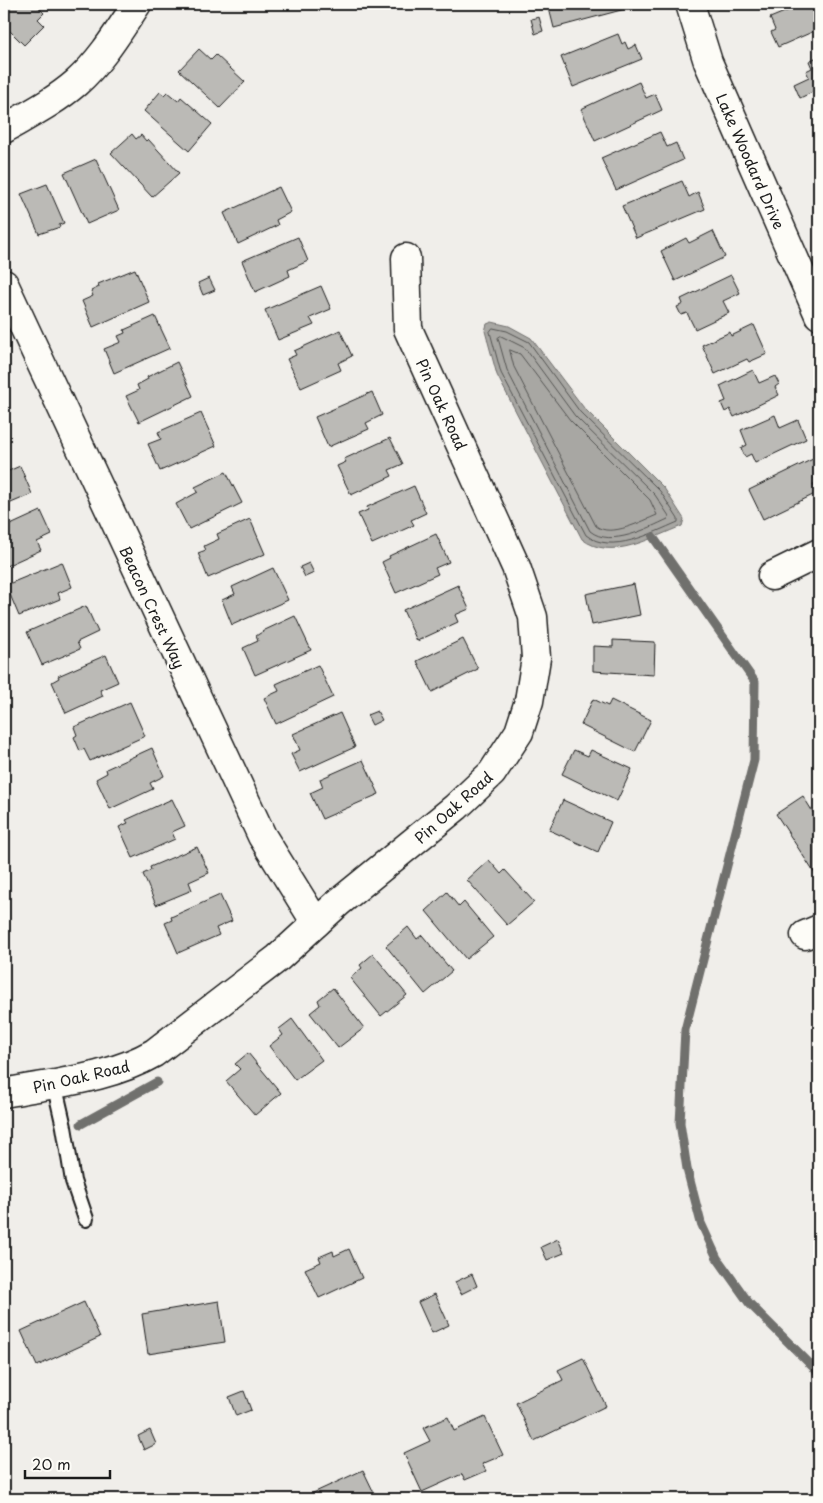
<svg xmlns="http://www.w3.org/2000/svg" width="823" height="1503" viewBox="0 0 823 1503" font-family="'Playpen Sans',sans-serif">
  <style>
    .water { fill: #a8a7a3; stroke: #706f6d }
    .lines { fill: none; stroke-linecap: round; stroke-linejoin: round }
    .shore { stroke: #545452; stroke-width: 1 }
    .stream { stroke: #706f6d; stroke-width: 9 }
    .building { fill: #bbbab6; stroke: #1c1c1c }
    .lane-casing { stroke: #1c1c1c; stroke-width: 18 }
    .street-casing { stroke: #1c1c1c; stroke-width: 31 }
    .lane { stroke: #fdfcf7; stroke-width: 14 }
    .street { stroke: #fdfcf7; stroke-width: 28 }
    .labels { text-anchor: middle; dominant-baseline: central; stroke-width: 4.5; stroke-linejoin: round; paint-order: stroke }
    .street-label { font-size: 15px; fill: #1c1c1c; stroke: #fdfcf7 }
  </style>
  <rect width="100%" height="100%" fill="#f0eeea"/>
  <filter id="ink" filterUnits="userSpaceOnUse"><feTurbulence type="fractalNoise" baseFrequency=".02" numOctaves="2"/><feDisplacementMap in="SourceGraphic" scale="10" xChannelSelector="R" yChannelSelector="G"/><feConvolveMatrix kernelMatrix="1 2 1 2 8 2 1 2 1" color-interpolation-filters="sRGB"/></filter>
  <g filter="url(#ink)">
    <path class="water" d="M492,322L509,326L531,338L584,408L664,488L684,519L682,526C652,537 611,562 582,539L497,375L485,331L487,324Z"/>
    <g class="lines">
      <g class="shore">
        <path d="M493,328L507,331L529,342L580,412L660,491L678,519V522C652,533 611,555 586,535L501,373L490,332Z"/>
        <path d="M501,336L525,348L575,416L655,495L669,516L668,519C648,528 611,548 590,531L507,370L498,338Z"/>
        <path d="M510,350L520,354L570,420L650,500L657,515C642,521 611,538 596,526L514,367Z"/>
      </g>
      <g class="stream">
        <polyline points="653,537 755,682 754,760 685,1030 680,1123 687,1169 701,1223 717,1258 749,1303 819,1373"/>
        <polyline points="81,1124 157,1082"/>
      </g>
    </g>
    <g class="building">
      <polygon points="4,4 35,4 44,13 38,19 44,25 24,45 4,25"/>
      <polygon points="548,4 624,4 625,9 554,28"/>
      <polygon points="804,4 816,4 819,12 819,29 778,47 771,32 775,30 770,18"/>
      <polygon points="539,17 543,31 535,34 531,19"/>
      <polygon points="618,34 622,44 625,42 628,49 636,45 642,59 573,87 561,57"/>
      <polygon points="199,49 211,60 216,55 245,82 220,108 179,70"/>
      <polygon points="819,56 819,89 800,98 794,84 809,77 806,71 812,68 809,61"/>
      <polygon points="639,82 646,98 655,94 662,110 595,141 581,109"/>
      <polygon points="160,92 164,95 167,92 178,101 181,97 212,124 189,151 144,111"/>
      <polygon points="660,132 667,147 676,143 683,160 616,190 601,158"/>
      <polygon points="132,134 136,139 141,135 146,141 148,139 179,173 152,197 111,153"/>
      <polygon points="96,159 119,210 87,224 64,173"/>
      <polygon points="682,181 689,197 698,192 705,209 636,238 622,206"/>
      <polygon points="47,184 64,223 59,225 60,227 39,234 21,194"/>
      <polygon points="279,187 291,212 276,220 278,225 238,244 224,213"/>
      <polygon points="713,231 725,257 675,281 661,251 686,238 689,243"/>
      <polygon points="298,237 308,261 288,270 290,276 255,292 242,261"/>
      <polygon points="135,269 149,302 93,327 82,301 93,296 91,291 99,287 98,284"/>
      <polygon points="731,275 740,293 723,301 729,313 695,329 687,313 681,315 677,307 683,304 681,299"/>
      <polygon points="209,278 215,290 203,295 198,283"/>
      <polygon points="321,286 331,309 310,318 314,325 278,340 265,310"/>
      <polygon points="155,316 170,348 114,373 104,349 121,342 118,336 125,333 124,330"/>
      <polygon points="754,325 767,354 749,362 747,359 715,374 702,345 730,332 731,336"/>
      <polygon points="340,330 352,356 338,363 341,370 301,388 287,359 296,355 294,351"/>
      <polygon points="177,362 193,396 139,422 126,396 139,390 137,385 148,379 147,377"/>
      <polygon points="753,370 759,383 775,376 779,384 775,387 779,395 734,417 730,409 725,412 721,403 726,401 720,386"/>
      <polygon points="372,392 382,415 366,423 369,429 328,447 315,417"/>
      <polygon points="201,413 216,446 160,471 148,444 161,439 158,432"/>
      <polygon points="775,415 780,428 798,420 806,439 755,463 751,454 745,457 741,448 747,445 741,430"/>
      <polygon points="390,438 403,464 389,470 392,476 351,495 337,466 346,462 344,459"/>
      <polygon points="815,458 819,467 819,475 814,478 816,483 813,484 817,493 763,519 749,490"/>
      <polygon points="20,466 32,494 4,506 4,473"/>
      <polygon points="226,472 242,503 189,529 176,504 198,492 195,487"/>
      <polygon points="414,486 426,513 411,520 414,525 372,544 358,514 368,510 367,507"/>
      <polygon points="41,511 52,535 37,542 41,550 4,567 4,528"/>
      <polygon points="250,519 265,554 208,578 198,553 206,550 204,546 219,539 217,534"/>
      <polygon points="436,534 449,562 435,568 438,574 396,593 382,562 390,558 389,556"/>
      <polygon points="62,562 72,587 58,593 60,599 19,616 6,585"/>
      <polygon points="309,563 314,573 305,577 300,567"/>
      <polygon points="273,568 288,600 232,625 222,600 235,594 232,587"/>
      <polygon points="634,584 640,615 592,625 586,594"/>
      <polygon points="458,585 469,609 455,615 458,622 417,641 403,610"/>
      <polygon points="86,606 98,632 77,642 80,649 42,665 27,632"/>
      <polygon points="295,616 311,650 255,675 243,648 258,641 256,636 265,630"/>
      <polygon points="463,639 478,669 432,692 417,661"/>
      <polygon points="613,640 655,642 654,675 593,671 593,646 613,647"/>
      <polygon points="106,655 118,682 100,690 103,696 66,713 52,682 59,678 58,676"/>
      <polygon points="318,665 333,697 276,724 264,698 279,691 276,684"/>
      <polygon points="593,699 608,706 611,700 651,720 635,752 581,725"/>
      <polygon points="130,702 145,736 90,761 84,749 80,751 74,737 77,735 74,727"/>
      <polygon points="377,711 382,720 372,725 367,715"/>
      <polygon points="340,713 355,747 300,772 291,754 300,750 293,734"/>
      <polygon points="152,748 164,776 150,783 153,789 110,809 96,779 107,773 106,769"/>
      <polygon points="574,750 588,756 591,750 632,769 617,801 562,774"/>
      <polygon points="363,760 379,794 322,819 310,793 323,787 320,779"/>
      <polygon points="803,796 819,822 819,872 815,874 776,814"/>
      <polygon points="172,799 185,826 172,832 175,839 133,858 119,827 128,823 126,820"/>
      <polygon points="563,800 611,822 598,852 549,830"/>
      <polygon points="197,847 209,873 189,882 192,890 156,905 143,874 151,870 150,867"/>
      <polygon points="489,860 501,874 505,870 534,902 507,925 467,880"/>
      <polygon points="447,892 459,907 464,902 493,937 466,959 426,911"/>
      <polygon points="220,895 232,921 216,928 219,935 178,953 165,923 172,920 171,917"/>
      <polygon points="408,927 417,939 422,935 452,971 425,994 386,946"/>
      <polygon points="373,954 407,995 381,1016 350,978 362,968 360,965"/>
      <polygon points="333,988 364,1028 338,1048 310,1013 320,1005 318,1000"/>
      <polygon points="292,1019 322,1060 295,1080 269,1046 283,1035 279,1029"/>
      <polygon points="248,1053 281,1093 255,1115 226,1081 240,1069 235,1064"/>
      <polygon points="558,1239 564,1253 547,1260 541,1247"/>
      <polygon points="349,1249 362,1278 319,1298 305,1269 321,1262 319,1257 333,1251 334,1256"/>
      <polygon points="472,1274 477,1286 461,1294 455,1282"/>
      <polygon points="435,1294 449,1325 432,1333 418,1302"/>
      <polygon points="219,1301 225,1342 148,1354 142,1314"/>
      <polygon points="84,1302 100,1337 37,1366 21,1331"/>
      <polygon points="583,1358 606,1406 534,1441 516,1403 563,1380 558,1370"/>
      <polygon points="244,1391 251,1410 236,1416 229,1397"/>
      <polygon points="448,1417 454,1431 485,1417 503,1455 482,1464 486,1471 465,1480 462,1474 422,1492 404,1453 430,1441 423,1428"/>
      <polygon points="150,1430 156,1444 144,1450 138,1436"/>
      <polygon points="363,1470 377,1499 300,1499"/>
    </g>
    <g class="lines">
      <defs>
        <polyline id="lane" points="54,1083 64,1127 73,1181 86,1219"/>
        <g id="street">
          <polyline points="690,4 708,62 819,315"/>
          <path d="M4,129C28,115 54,102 76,83C101,61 119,31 137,4"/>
          <polyline points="4,284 262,836 316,923"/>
          <polyline points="772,576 819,553"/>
          <polyline points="805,935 819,929"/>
          <path d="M4,1093C54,1083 109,1079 154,1053L278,958L338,903L456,807L492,773L519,732L529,701L536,658L533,617L516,567L408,329L406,258"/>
        </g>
      </defs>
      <use href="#lane" class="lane-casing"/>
      <use href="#street" class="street-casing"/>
      <use href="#lane" class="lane"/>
      <use href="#street" class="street"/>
    </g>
  </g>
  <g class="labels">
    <g class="street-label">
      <text transform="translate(751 161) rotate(66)">Lake Woodard Drive</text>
      <text transform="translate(442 404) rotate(65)">Pin Oak Road</text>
      <text transform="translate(153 607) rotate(65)">Beacon Crest Way</text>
      <text transform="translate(453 807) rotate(-42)">Pin Oak Road</text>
      <text transform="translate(81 1076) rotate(-13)">Pin Oak Road</text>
    </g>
  </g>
  <rect width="823" height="1503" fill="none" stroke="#fdfcf7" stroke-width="20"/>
  <rect x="10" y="10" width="803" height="1483" fill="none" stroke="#1c1c1c" stroke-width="2" filter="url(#ink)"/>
  <path d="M25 1470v8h85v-8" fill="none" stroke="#1c1c1c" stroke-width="2.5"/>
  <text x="32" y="1470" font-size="15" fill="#1c1c1c" stroke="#fdfcf7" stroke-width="4" paint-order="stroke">20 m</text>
</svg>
